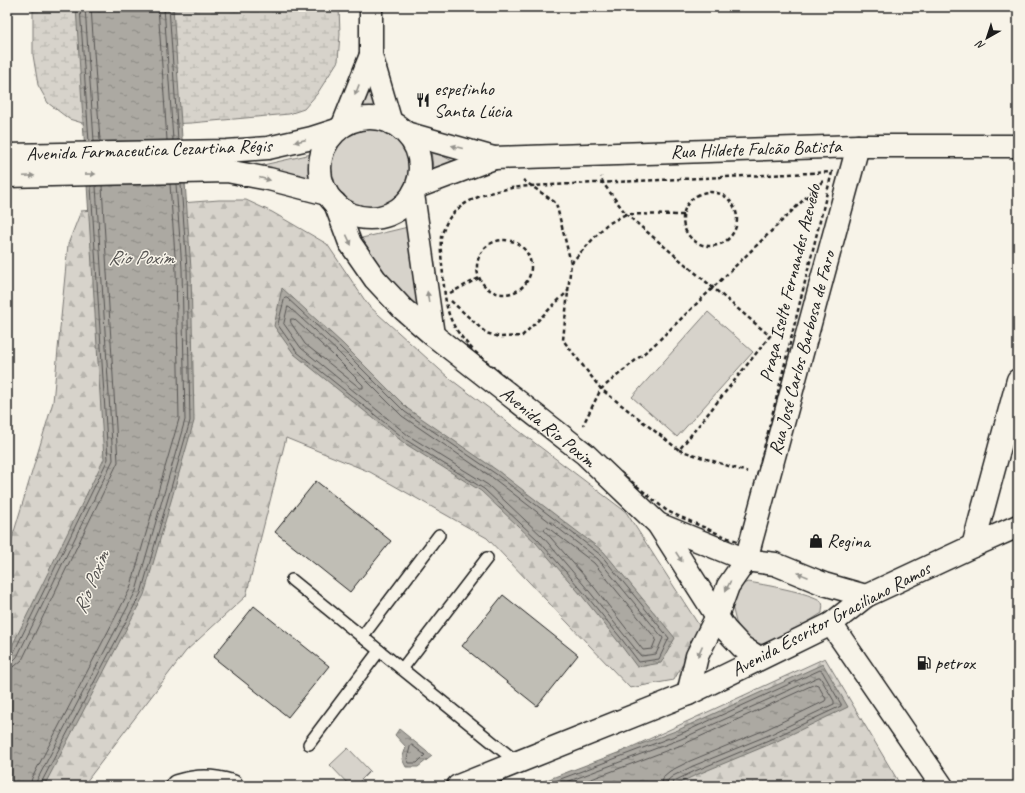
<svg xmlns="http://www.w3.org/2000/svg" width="1025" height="793" viewBox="0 0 1025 793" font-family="Caveat,sans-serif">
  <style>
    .grass { fill: #d7d3cb; stroke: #7a7874 }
    .forest { fill: url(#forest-firs); stroke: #7a7874 }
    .wetland { fill: url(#wetland-marsh); stroke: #7a7874 }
    .water { fill: url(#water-ripples); stroke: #72716c }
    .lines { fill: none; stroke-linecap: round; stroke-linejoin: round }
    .shore { stroke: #565452; stroke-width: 1 }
    .building { fill: #c0beb5; stroke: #1c1c1c }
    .lane-casing { stroke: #1c1c1c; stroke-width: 14 }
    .street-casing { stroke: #1c1c1c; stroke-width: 25 }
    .secondary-casing { stroke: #1c1c1c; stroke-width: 25 }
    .path { stroke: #1c1c1c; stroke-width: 2.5; stroke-dasharray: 4 3; stroke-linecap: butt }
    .lane { stroke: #f7f3e8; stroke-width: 11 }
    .street { stroke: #f7f3e8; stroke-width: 22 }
    .secondary { stroke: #f7f3e8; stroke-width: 22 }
    .oneway { fill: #94928c }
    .labels { text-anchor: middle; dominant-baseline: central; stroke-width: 3; stroke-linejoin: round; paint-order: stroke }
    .poi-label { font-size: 19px; fill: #1c1c1c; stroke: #f7f3e8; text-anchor: start }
    .street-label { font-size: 19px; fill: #1c1c1c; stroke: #f7f3e8 }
    .water-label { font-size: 20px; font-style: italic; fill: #565452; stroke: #f7f3e8 }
  </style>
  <defs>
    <pattern id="forest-firs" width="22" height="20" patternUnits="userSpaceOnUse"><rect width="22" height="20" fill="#d7d3cb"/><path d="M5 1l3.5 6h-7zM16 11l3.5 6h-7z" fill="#b8b5ae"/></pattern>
    <pattern id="wetland-marsh" width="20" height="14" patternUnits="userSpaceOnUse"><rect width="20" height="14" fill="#d7d3cb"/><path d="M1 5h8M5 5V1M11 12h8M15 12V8" fill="none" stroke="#b8b5ae"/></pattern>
    <pattern id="water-ripples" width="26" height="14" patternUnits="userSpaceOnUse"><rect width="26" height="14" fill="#aca9a2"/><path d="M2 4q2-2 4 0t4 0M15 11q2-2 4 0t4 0" fill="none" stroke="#8b8983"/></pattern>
  </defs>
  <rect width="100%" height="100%" fill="#f7f3e8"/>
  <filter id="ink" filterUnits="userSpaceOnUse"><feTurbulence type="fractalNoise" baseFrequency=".025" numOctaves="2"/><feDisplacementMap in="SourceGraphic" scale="8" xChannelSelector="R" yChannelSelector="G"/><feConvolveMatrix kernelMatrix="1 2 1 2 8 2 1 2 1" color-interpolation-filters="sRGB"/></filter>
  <g filter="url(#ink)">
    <g class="grass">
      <polygon points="369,68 382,116 353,116"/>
      <circle cx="370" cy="168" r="42"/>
      <polygon points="431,150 470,170 435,187"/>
      <polygon points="316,153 315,189 250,168"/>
      <polygon points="408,227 424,311 404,304 362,238"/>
      <polygon points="708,312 753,352 677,437 632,397"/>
      <path d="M748,582C761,584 812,593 821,601C824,605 822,609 822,613L776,642L761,644L750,640L743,633L736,622L732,606L735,587Z"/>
      <polygon points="348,748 370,771 355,786 350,786 330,765"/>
    </g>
    <g class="forest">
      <polygon points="219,200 246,200 272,212 327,244 368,305 449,378 626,512 702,630 674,680 630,688 487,538 370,472 286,438 246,596 186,651 83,786 7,786 7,555 53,402 68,244 81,211"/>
      <polygon points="825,658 901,786 547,786"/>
    </g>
    <polygon class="wetland" points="33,7 339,7 340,34 338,61 317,94 304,109 289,114 191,123 96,127 69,119 48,103 38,85 33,55"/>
    <g class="water">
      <polygon points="76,7 173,7 191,269 194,421 144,595 44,786 7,786 7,656 104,459"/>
      <polygon points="282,288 343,344 408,409 498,471 604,552 675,638 661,663 637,667 617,640 582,596 536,543 481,491 404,443 294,354 274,326"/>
      <polygon points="823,664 848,707 773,743 696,775 673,786 545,786 544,781 678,730"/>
      <polygon points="399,729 432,756 418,767 406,767 402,759 406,747 395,735"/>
    </g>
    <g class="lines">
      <g class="shore">
        <polyline points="80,7 89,142"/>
        <polyline points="85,7 94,141"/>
        <polyline points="91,7 100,141"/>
        <polyline points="158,7 167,140"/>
        <polyline points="164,7 173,140"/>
        <polyline points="169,7 178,140"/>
        <polygon points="285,298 287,298 340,347 405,412 496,474 601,555 669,638 659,659 639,662 620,637 585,594 539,541 484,489 406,440 297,352 278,325"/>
        <polygon points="288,307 290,308 337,351 402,416 493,478 598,559 663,638 656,654 641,656 589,591 543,537 488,485 409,436 301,348 284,324"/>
        <polygon points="291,319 294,319 333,355 363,385 363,388 360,388 305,344 291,323"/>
        <polygon points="547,527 594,563 656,639 652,649 643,650 594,587 544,530 545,528"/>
        <polyline points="7,657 10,656 13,654 108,459 91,186"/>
        <polyline points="7,662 13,661 17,657 113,460 96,186"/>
        <polyline points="7,668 15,666 22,660 118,462 102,186"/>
        <polygon points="412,745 425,755 417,763 409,763 407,759 410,747"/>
        <polyline points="30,786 32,778 130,589 179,419 176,270 170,184"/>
        <polyline points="36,786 37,780 136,591 185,420 182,269 176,184"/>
        <polyline points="41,786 41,783 141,593 190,421 187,269 181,184"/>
        <polyline points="549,786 550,783 680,734 820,670 822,671 841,704 841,706 771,739 695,771 674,781 672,786"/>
        <polyline points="556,786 681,739 818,677 820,677 834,701 834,704 769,735 693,766 673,776 668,780 667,786"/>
        <polyline points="573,786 684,744 815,684 818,685 826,699 825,701 767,729 690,761 670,771 664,776 661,786"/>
      </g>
    </g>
    <g class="building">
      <polygon points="316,481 391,541 350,592 275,532"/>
      <polygon points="503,595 578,655 537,706 462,646"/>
      <polygon points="254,606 329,666 288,717 213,657"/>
    </g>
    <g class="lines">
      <defs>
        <g id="lane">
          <polyline points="292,580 518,763"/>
          <polyline points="362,637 439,535"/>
          <polyline points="402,669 487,558"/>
          <polyline points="309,744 379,651"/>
        </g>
        <g id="street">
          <polyline points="406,133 494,158 858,146 1018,146"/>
          <polyline points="417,187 494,158"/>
          <polyline points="973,546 1018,380"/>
          <polyline points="746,560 858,146"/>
          <polyline points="831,624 942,786"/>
          <path d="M177,786C198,780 212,780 232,786"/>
        </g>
        <g id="secondary">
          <polyline points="371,7 371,55 391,123"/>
          <circle cx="370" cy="168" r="50"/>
          <polyline points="343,125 371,55"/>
          <polyline points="7,155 227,151 268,148 312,138 337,130"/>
          <polyline points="7,176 227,171 269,179 327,194"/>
          <polyline points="413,194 433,335"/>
          <polyline points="335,203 350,243 375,279 403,309 433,335 585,454 658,524 725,629 742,647 759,658"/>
          <polyline points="658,524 746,560 775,564 824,584 866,596"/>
          <polyline points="688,694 697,656 717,616 728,586 746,560"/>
          <polyline points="458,786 688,694 831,624 866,596 973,546 1018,526"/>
        </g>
      </defs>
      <use href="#lane" class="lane-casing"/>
      <use href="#street" class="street-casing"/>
      <use href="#secondary" class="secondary-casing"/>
      <g class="path">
        <path d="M832,172L741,542L728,538L667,511L474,351C448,324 446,312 443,275C442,263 440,250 441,238C441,234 444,230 445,226C457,197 501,188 530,186Z"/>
        <polyline points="523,180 556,203 571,263 563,340 601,389 583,425"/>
        <circle cx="710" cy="219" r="27"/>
        <polyline points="683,215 626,214 770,336 679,450 601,389 654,345 825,179"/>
        <circle cx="504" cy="267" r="27"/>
        <polyline points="571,263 606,225 626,214 603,183 601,177"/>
        <polyline points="450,293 479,278"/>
        <polyline points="451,301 486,333 500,337 522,336 568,291"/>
        <polyline points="679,450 747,472"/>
      </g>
      <use href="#lane" class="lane"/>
      <use href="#street" class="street"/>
      <use href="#secondary" class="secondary"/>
    </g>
    <defs><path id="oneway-solid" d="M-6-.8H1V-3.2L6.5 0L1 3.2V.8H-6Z"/></defs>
    <g class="oneway">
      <use href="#oneway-solid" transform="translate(357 90) rotate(111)"/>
      <use href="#oneway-solid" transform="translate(300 141) rotate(167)"/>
      <use href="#oneway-solid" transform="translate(457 147) rotate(-165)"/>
      <use href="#oneway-solid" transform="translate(90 174) rotate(-1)"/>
      <use href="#oneway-solid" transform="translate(29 176) rotate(-2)"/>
      <use href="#oneway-solid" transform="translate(265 179) rotate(14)"/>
      <use href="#oneway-solid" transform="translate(349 240) rotate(65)"/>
      <use href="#oneway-solid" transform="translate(428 297) rotate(-98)"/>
      <use href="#oneway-solid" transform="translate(679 557) rotate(57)"/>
      <use href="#oneway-solid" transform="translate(803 575) rotate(-158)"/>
      <use href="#oneway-solid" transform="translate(728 586) rotate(117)"/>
      <use href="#oneway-solid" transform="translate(700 651) rotate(114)"/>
    </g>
  </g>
  <defs>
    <symbol id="restaurant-bare" viewBox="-9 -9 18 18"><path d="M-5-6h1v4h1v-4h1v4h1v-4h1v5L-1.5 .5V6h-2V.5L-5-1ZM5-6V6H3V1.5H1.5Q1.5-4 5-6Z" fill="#1c1c1c" stroke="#f7f3e8" stroke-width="2.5" paint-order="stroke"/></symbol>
    <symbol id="shop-bare" viewBox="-9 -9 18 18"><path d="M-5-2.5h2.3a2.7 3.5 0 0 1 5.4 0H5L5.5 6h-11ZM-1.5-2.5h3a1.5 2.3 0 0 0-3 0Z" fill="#1c1c1c" stroke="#f7f3e8" stroke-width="2.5" paint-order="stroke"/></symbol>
    <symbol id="fuel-bare" viewBox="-9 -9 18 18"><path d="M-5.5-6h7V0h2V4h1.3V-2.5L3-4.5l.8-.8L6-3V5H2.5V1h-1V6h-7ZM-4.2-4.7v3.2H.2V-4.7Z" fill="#1c1c1c" stroke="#f7f3e8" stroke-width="2.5" paint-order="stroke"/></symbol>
  </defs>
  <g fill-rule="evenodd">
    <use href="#restaurant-bare" x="413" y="90" width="20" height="20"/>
    <use href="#shop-bare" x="806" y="531" width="20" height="20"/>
    <use href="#fuel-bare" x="914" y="653" width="20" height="20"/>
  </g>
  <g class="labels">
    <g class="poi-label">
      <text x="434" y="89">espetinho<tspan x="434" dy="22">Santa Lúcia</tspan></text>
      <text x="827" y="541">Regina</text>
      <text x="935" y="663">petrox</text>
    </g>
    <g class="street-label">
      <text transform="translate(756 149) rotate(-2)">Rua Hildete Falcão Batista</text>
      <text transform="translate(149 150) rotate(-2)">Avenida Farmaceutica Cezartina Régis</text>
      <text transform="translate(790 283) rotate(-76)">Praça Iselte Fernandes Azevedo</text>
      <text transform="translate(802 353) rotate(-75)">Rua José Carlos Barbosa de Faro</text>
      <text transform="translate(548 427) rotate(39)">Avenida Rio Poxim</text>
      <text transform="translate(831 619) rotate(-28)">Avenida Escritor Graciliano Ramos</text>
    </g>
    <g class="water-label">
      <text x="141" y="257">Rio Poxim</text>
      <text transform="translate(91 582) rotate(-68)">Rio Poxim</text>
    </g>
  </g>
  <rect width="1025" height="793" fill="none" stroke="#f7f3e8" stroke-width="24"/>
  <rect x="12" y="12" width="1001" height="769" fill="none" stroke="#1c1c1c" stroke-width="1.5" filter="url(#ink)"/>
  <g transform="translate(987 38) rotate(219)" stroke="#f7f3e8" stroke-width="3" paint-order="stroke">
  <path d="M0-3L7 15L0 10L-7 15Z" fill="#1c1c1c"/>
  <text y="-6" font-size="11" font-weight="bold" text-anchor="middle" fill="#1c1c1c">N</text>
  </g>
</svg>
